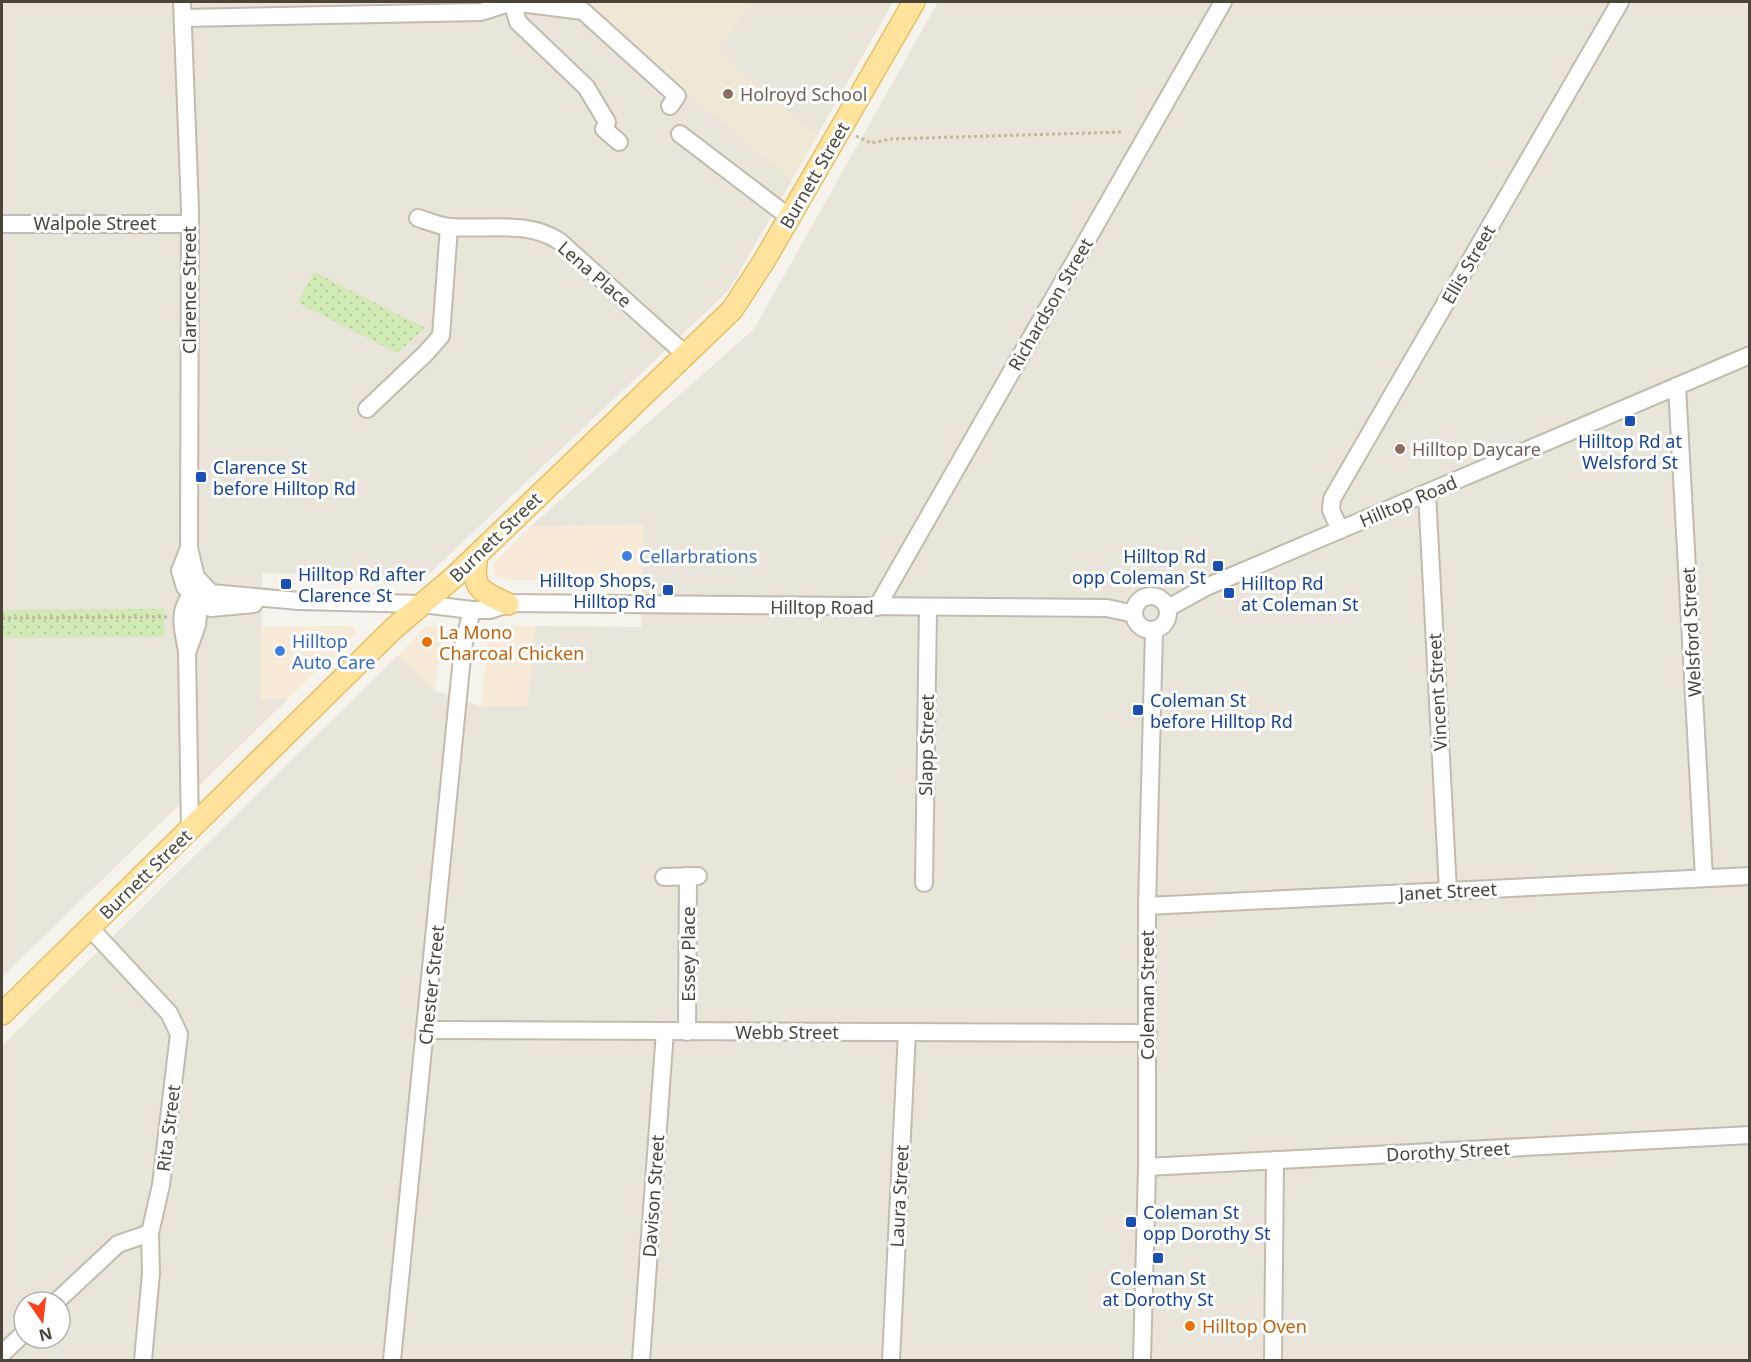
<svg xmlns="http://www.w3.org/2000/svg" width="1751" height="1362" viewBox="0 0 1751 1362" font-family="'Noto Sans',sans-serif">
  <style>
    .residential { fill: #eae5da; fill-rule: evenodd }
    .commercial { fill: #f7ead8 }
    .education { fill: #efe8d6 }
    .park { fill: url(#park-dots) }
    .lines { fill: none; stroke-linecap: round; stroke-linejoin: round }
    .minor-casing { stroke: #c2bbae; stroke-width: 20 }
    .major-casing { stroke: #e6c16a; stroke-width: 24 }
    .path { stroke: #c4b79f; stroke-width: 3; stroke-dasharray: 3 3; stroke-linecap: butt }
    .minor { stroke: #fff; stroke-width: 16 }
    .major { stroke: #ffe39c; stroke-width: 21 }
    .education-dot { fill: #8d6e63; stroke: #fff; stroke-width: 2 }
    .transit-dot { fill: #1a4fb4; stroke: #fff; stroke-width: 2 }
    .shop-dot { fill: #3f7fe0; stroke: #fff; stroke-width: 2 }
    .food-dot { fill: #e8710a; stroke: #fff; stroke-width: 2 }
    .labels { text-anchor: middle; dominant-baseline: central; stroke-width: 6; stroke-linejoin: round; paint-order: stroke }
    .education-label { font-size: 18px; fill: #785e54; stroke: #fff; text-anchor: start }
    .street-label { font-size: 18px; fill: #4b4439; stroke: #fff }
    .transit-label { font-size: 18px; fill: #164399; stroke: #fff; text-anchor: start }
    .shop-label { font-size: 18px; fill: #366cbe; stroke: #fff; text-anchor: start }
    .food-label { font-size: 18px; fill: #c56008; stroke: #fff; text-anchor: start }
  </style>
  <defs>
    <pattern id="park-dots" width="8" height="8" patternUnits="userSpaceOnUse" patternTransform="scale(1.5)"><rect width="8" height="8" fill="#d2eab5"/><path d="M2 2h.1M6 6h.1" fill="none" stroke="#b6ca9c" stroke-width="1.8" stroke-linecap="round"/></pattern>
  </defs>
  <rect width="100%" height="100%" fill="#f6f3ec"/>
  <g class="residential">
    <polygon points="2,2 582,2 792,180 729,290 426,577 262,573 261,698 289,698 2,977"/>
    <polygon points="751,2 893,2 817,136 716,52"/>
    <path d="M938,2H1749V1360H2V1046L398,655L435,691L481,706H527L535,626L641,627L643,525L530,527L754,329ZM24,1302H60V1338H24Z"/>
  </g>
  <g class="commercial">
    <polygon points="643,525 643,580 507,580 496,575 492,565 530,527"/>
    <polygon points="353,626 356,633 289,698 261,699 262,627"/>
    <polygon points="426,626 442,627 435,691 398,655"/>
    <polygon points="501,626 535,626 527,706 481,706 488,637 492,630"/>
  </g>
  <polygon class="education" points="563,2 751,2 717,52 817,136 792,180 582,2"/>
  <g class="park">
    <polygon points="314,272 425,328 397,353 298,303"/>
    <polygon points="164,609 164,637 2,638 2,610"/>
  </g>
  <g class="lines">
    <defs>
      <g id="minor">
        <polyline points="182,2 190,209 189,548 196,577 211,593 299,601 422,604 472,610 490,610 508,604"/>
        <polyline points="512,2 518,22 586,87 607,122 604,129 619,142"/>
        <polyline points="183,18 481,12 512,2 583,11 677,96 670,106"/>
        <polyline points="680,134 789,217"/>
        <path d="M418,218C428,221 439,226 450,227C487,230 527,220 559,241L686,355"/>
        <polyline points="2,224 189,224"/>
        <polyline points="1677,386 1704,878"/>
        <polyline points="367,409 425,354 441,336 449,227"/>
        <polyline points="1427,493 1448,891"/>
        <polyline points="1340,530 1331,510 1332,499 1620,2"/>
        <polyline points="189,548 180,571 185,587 199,603 211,608 254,604"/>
        <circle cx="1151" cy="613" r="17"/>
        <polyline points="500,603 1107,608 1134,614"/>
        <polyline points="877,607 1223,2"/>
        <polyline points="1168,608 1206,587 1750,355"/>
        <polyline points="188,650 197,625 200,594"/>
        <path d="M190,831L187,651C181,619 177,608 200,584"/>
        <polyline points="664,877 698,876"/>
        <polyline points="924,883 928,607"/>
        <polyline points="1147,906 1750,876"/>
        <polyline points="90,928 169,1013 179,1034 161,1185 150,1233 151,1273 143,1360"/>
        <polyline points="426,1030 1148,1033"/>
        <polyline points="687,1032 688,876"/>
        <polyline points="1147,1167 1750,1135"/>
        <polyline points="56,1302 118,1244 150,1233"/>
        <polyline points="2,1354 24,1333"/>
        <polyline points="392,1360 463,647 472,610"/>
        <polyline points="641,1360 665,1031"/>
        <polyline points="891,1360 907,1032"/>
        <polyline points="1142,1360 1147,1167 1147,906 1154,630"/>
        <polyline points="1273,1360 1275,1160"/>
      </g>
      <g id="major">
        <path d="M477,555C471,589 480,591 508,604"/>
        <polyline points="2,1014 393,629 454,577 732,310 764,261 914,2"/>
      </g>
    </defs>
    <use href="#minor" class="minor-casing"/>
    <use href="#major" class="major-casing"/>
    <g class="path">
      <polyline points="856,136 871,143 890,139 1122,132"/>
      <polyline points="2,618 167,617"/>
    </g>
    <use href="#minor" class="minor"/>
    <use href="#major" class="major"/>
  </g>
  <g class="education-dot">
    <circle cx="728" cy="94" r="6"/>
    <circle cx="1400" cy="449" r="6"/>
  </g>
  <g class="transit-dot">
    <rect x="1624" y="415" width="12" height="12" rx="3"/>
    <rect x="195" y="471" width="12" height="12" rx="3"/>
    <rect x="1212" y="560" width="12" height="12" rx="3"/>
    <rect x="280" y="578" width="12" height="12" rx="3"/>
    <rect x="662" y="584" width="12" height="12" rx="3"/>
    <rect x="1223" y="587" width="12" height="12" rx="3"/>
    <rect x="1132" y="704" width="12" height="12" rx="3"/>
    <rect x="1125" y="1216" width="12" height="12" rx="3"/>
    <rect x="1152" y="1252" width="12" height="12" rx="3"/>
  </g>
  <g class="shop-dot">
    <circle cx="627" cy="556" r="6"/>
    <circle cx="280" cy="651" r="6"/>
  </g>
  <g class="food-dot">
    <circle cx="427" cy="642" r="6"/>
    <circle cx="1190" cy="1326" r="6"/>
  </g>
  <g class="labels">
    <g class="education-label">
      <text x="740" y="94">Holroyd School</text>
      <text x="1412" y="449">Hilltop Daycare</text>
    </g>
    <g class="street-label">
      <text transform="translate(814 175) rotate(-60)">Burnett Street</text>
      <text x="95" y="223">Walpole Street</text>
      <text transform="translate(1468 264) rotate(-60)">Ellis Street</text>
      <text transform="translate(595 274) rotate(41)">Lena Place</text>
      <text transform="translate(189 290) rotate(-90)">Clarence Street</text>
      <text transform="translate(1050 304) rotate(-60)">Richardson Street</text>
      <text transform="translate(1408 501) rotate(-23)">Hilltop Road</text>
      <text transform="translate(495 537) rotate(-44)">Burnett Street</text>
      <text x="822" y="607">Hilltop Road</text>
      <text transform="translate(1691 632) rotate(-93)">Welsford Street</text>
      <text transform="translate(1437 692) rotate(-93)">Vincent Street</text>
      <text transform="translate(926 745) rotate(-89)">Slapp Street</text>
      <text transform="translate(145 874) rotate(-44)">Burnett Street</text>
      <text transform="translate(1448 891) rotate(-3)">Janet Street</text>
      <text transform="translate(688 954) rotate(-90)">Essey Place</text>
      <text transform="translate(431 985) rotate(-84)">Chester Street</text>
      <text transform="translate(1147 995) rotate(-90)">Coleman Street</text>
      <text x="787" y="1032">Webb Street</text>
      <text transform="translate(168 1128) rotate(-83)">Rita Street</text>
      <text transform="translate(1448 1151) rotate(-3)">Dorothy Street</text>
      <text transform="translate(653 1196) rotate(-86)">Davison Street</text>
      <text transform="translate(899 1196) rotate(-87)">Laura Street</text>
    </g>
    <g class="transit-label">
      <text x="1630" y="441" text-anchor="middle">Hilltop Rd at<tspan x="1630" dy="21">Welsford St</tspan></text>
      <text x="213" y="467">Clarence St<tspan x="213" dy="21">before Hilltop Rd</tspan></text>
      <text x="1206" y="556" text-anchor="end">Hilltop Rd<tspan x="1206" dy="21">opp Coleman St</tspan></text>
      <text x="298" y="574">Hilltop Rd after<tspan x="298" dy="21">Clarence St</tspan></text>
      <text x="656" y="580" text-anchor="end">Hilltop Shops,<tspan x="656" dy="21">Hilltop Rd</tspan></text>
      <text x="1241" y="583">Hilltop Rd<tspan x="1241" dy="21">at Coleman St</tspan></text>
      <text x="1150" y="700">Coleman St<tspan x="1150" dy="21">before Hilltop Rd</tspan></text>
      <text x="1143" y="1212">Coleman St<tspan x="1143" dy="21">opp Dorothy St</tspan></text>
      <text x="1158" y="1278" text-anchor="middle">Coleman St<tspan x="1158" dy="21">at Dorothy St</tspan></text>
    </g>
    <g class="shop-label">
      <text x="639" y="556">Cellarbrations</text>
      <text x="292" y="641">Hilltop<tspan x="292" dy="21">Auto Care</tspan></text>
    </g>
    <g class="food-label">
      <text x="439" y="632">La Mono<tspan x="439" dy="21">Charcoal Chicken</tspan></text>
      <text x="1202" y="1326">Hilltop Oven</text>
    </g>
  </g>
  <rect width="1751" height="1362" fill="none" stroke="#4b4439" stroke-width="6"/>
  <g transform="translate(42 1320) rotate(166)"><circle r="28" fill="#ffffff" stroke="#b7b4b0" stroke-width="1.5"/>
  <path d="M0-4.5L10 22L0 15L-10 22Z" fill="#fc3f1d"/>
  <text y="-9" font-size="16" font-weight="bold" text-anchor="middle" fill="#4b4439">N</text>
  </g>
</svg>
